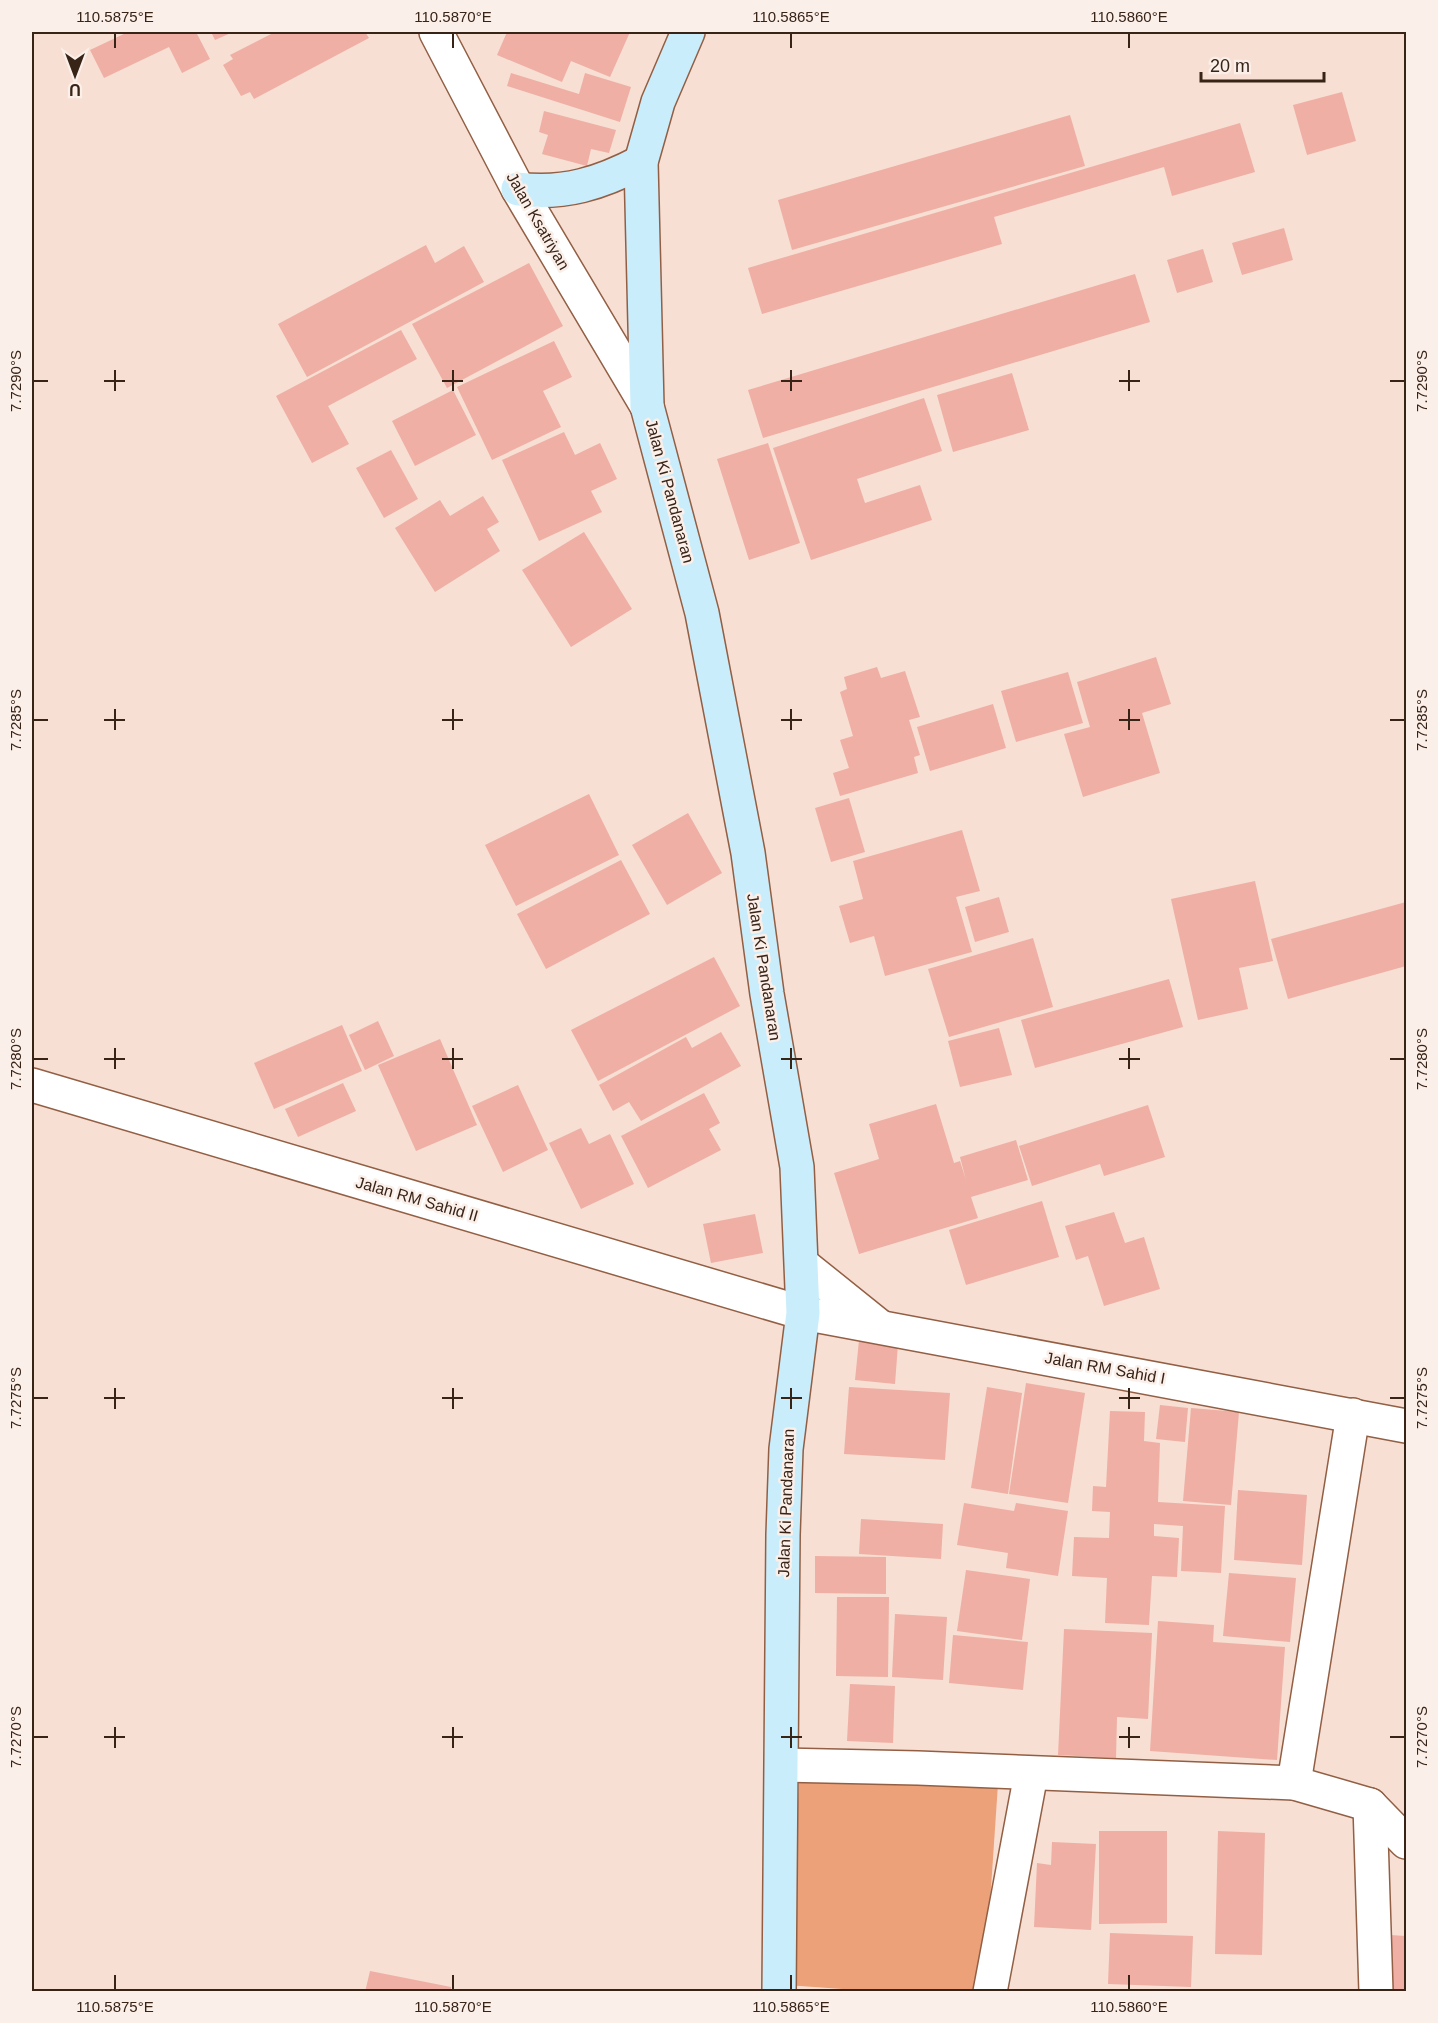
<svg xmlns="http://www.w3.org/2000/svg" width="1438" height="2023" viewBox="0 0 1438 2023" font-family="Helvetica,sans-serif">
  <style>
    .green { fill: #eca178 }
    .building { fill: #efafa4 }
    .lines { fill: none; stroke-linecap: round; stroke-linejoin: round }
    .minor-casing { stroke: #925f44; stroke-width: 36 }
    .tertiary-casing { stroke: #925f44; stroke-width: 36 }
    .secondary-casing { stroke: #925f44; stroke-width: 36 }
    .minor { stroke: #fff; stroke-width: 33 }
    .tertiary { stroke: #fff; stroke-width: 33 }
    .secondary { stroke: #caedfb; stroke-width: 33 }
    .ticks { fill: none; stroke: #382317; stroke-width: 2 }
    .labels { text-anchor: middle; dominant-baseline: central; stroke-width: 5; stroke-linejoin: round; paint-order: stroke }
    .street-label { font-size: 16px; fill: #382317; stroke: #fbefe9 }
    .neatline { fill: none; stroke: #382317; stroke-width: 2 }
    .ticks-label { font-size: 15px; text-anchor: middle; fill: #382317 }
  </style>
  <rect width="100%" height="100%" fill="#f7dfd3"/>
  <polygon class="green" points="800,1770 998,1784 984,1991 885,1992 786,1985"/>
  <g class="building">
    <polygon points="128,32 196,32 210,59 182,73 169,47 104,78 90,50"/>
    <polygon points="211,32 233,32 215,40"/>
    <polygon points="275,32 365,32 369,38 254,99 250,92 241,96 223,65 233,59 230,55"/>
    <polygon points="507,32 630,32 610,77 571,61 562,82 497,55"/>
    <polygon points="511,73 579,94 585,73 631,87 620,122 507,86"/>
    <polygon points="1342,92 1356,141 1307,155 1293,105"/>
    <polygon points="544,111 616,130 609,153 591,149 587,166 542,154 548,135 539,132"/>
    <polygon points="1070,115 1085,166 792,250 778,200"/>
    <polygon points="1240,123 1255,172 1172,196 1164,167 994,217 1002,244 762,314 748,268"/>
    <polygon points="1284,228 1293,260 1242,275 1232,243"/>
    <polygon points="426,245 435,263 464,246 484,282 307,377 278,324"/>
    <polygon points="1203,249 1213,282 1177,293 1167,260"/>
    <polygon points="529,263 563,326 447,388 412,324"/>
    <polygon points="1135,274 1150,322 763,438 748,390"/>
    <polygon points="401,330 417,359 328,406 349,444 312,463 276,396"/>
    <polygon points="554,341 572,377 543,391 561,427 492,460 457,387"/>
    <polygon points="1012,373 1029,430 953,452 937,395"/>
    <polygon points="453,390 476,435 415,466 392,421"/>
    <polygon points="924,398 942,451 857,479 865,503 920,485 932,520 811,560 773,448"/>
    <polygon points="564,432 575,455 600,443 617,479 591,491 602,512 539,541 502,460"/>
    <polygon points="768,443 800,543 749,560 717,459"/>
    <polygon points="391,450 418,499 384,518 356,468"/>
    <polygon points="483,496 499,522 487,529 500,551 435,592 395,528 440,500 450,516"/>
    <polygon points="584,532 632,609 571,647 522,570"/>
    <polygon points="1156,657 1171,704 1142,713 1160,773 1083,797 1064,734 1090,727 1077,682"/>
    <polygon points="877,667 881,678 905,671 920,717 909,720 920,755 914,757 918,773 840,796 833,773 849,768 840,740 853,736 840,692 847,689 844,677"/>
    <polygon points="1068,672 1083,723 1016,742 1001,691"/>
    <polygon points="993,704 1006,748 930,771 917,727"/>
    <polygon points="589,794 619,855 516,906 485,845"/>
    <polygon points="849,798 865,852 831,862 815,808"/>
    <polygon points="688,813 722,873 667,905 632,845"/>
    <polygon points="962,830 980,891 956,897 972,952 885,976 874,936 850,943 839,906 863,899 853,861"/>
    <polygon points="621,860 650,914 546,969 517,914"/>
    <polygon points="1255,881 1273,961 1239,968 1248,1009 1198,1020 1171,899"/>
    <polygon points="999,897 1009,932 975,942 965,907"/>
    <polygon points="1406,902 1406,966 1288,999 1271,939"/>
    <polygon points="1033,938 1053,1007 949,1037 928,969"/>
    <polygon points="714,957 740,1006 598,1081 571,1030"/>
    <polygon points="1169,979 1183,1027 1035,1068 1021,1020"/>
    <polygon points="378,1021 394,1056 365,1070 349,1035"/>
    <polygon points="342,1025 362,1071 274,1109 254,1063"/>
    <polygon points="999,1028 1012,1075 960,1087 948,1041"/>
    <polygon points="721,1032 741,1066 641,1121 629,1102 613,1111 599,1085 686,1037 692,1048"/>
    <polygon points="440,1039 477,1125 416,1151 378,1065"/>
    <polygon points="343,1083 356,1111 298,1137 285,1109"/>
    <polygon points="518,1085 548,1150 503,1172 472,1106"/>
    <polygon points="704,1093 720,1123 709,1129 721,1150 648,1188 621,1136"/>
    <polygon points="936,1104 954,1163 960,1161 966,1180 960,1157 1016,1140 1028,1180 971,1197 978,1218 859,1254 834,1173 879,1159 869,1124"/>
    <polygon points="1148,1105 1165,1157 1104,1176 1100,1164 1032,1186 1019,1146"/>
    <polygon points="581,1128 589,1144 610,1134 634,1184 581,1209 549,1143"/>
    <polygon points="1042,1201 1059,1257 966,1285 949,1230"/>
    <polygon points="1114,1212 1125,1243 1144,1237 1160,1289 1104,1306 1088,1256 1076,1260 1065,1226"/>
    <polygon points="755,1214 763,1253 711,1263 703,1224"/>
    <polygon points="859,1340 898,1344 895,1384 855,1380"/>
    <polygon points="1026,1383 1085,1393 1068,1503 1009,1494"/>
    <polygon points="849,1387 950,1393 945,1460 844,1454"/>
    <polygon points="987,1387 1022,1393 1008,1494 971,1488"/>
    <polygon points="1160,1405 1188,1408 1185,1442 1156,1439"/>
    <polygon points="1191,1408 1239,1412 1231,1505 1183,1501"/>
    <polygon points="1110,1411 1145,1412 1144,1441 1160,1443 1158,1502 1225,1506 1221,1573 1181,1571 1183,1526 1154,1524 1154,1536 1179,1538 1177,1577 1152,1576 1149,1625 1105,1623 1107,1578 1072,1576 1074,1537 1109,1538 1110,1512 1092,1511 1093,1486 1106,1487"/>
    <polygon points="1238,1490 1307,1495 1302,1565 1234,1560"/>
    <polygon points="964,1503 1014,1511 1016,1503 1068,1511 1058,1576 1006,1568 1008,1553 957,1545"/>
    <polygon points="861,1519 943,1524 941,1559 859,1554"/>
    <polygon points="815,1556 886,1557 886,1594 815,1593"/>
    <polygon points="966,1570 1030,1579 1022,1640 957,1631"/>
    <polygon points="1229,1573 1296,1578 1290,1642 1223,1636"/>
    <polygon points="837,1597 889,1597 888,1677 836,1676"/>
    <polygon points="895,1614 947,1617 943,1680 892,1677"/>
    <polygon points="1158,1621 1214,1625 1213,1642 1285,1647 1277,1760 1150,1751"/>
    <polygon points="1064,1629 1152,1633 1148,1719 1117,1717 1116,1758 1058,1755"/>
    <polygon points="953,1635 1028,1642 1023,1690 949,1683"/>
    <polygon points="850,1684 895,1686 893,1743 847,1741"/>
    <polygon points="1099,1831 1167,1831 1167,1923 1099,1924"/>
    <polygon points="1218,1831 1265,1833 1262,1955 1215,1954"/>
    <polygon points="1052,1842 1096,1844 1091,1930 1034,1927 1037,1863 1051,1865"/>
    <polygon points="1110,1933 1193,1936 1191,1987 1108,1984"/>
    <polygon points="1390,1935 1406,1936 1406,1992 1388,1992"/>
    <polygon points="370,1971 451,1987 451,1992 365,1992"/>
  </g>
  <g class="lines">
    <defs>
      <g id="minor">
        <polyline points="782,1765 918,1768 1294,1783 1370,1805 1406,1842"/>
        <polyline points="1294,1783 1353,1415"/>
        <polyline points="1370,1805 1376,1992"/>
        <polyline points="990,1992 1031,1774"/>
      </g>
      <g id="tertiary">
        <polyline points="436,32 518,189 647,406"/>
        <polyline points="32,1085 803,1313 1406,1426"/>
        <polyline points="802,1264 878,1325"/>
      </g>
      <g id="secondary">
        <polyline points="688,32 658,102 641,162 647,406 702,613 748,853 767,994 797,1167 803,1313 786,1449 783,1535 779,1992"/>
        <path d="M518,189C564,195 601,183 641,162"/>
      </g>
    </defs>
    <use href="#minor" class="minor-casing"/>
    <use href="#tertiary" class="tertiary-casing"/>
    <use href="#secondary" class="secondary-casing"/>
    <use href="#minor" class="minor"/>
    <use href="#tertiary" class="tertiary"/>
    <use href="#secondary" class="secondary"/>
  </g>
  <path class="ticks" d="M115,33V48M453,33V48M791,33V48M1129,33V48M115,370V391M453,370V391M791,370V391M1129,370V391M33,381H48M104,381H125M442,381H463M781,381H802M1119,381H1140M1390,381H1405M115,709V730M453,709V730M791,709V730M1129,709V730M33,720H48M104,720H125M442,720H463M781,720H802M1119,720H1140M1390,720H1405M115,1048V1069M453,1048V1069M791,1048V1069M1129,1048V1069M33,1059H48M104,1059H125M442,1059H463M781,1059H802M1119,1059H1140M1390,1059H1405M115,1388V1409M453,1388V1409M791,1388V1409M1129,1388V1409M33,1398H48M104,1398H125M442,1398H463M781,1398H802M1119,1398H1140M1390,1398H1405M115,1727V1748M453,1727V1748M791,1727V1748M1129,1727V1748M33,1737H48M104,1737H125M442,1737H463M781,1737H802M1119,1737H1140M1390,1737H1405M115,1975V1990M453,1975V1990M791,1975V1990M1129,1975V1990"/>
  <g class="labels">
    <g class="street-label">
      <text transform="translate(538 221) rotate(60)">Jalan Ksatriyan</text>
      <text transform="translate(670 491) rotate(75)">Jalan Ki Pandanaran</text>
      <text transform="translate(764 967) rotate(81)">Jalan Ki Pandanaran</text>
      <text transform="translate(417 1199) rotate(16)">Jalan RM Sahid II</text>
      <text transform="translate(1105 1368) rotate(10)">Jalan RM Sahid I</text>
      <text transform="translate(786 1503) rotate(-88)">Jalan Ki Pandanaran</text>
    </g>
  </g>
  <rect width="1438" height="2023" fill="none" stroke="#fbefe9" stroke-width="66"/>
  <g transform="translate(75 75) rotate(180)" stroke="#fbefe9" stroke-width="4.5" paint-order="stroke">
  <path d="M0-4.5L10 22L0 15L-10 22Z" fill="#382317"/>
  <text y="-9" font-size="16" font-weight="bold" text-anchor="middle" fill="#382317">U</text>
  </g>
  <path d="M1201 72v9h123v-9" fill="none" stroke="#382317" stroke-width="3"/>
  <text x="1210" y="72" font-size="18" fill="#382317" stroke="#fbefe9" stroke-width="4.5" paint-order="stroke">20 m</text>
  <rect x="33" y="33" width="1372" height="1957" class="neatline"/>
  <g class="ticks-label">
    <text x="115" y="22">110.5875°E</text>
    <text x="453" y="22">110.5870°E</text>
    <text x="791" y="22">110.5865°E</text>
    <text x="1129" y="22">110.5860°E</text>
    <text transform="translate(1422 381) rotate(-90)" y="5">7.7290°S</text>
    <text transform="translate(16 381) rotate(-90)" y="5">7.7290°S</text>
    <text transform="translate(1422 720) rotate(-90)" y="5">7.7285°S</text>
    <text transform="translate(16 720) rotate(-90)" y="5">7.7285°S</text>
    <text transform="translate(1422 1059) rotate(-90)" y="5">7.7280°S</text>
    <text transform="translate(16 1059) rotate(-90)" y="5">7.7280°S</text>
    <text transform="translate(1422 1398) rotate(-90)" y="5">7.7275°S</text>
    <text transform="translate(16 1398) rotate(-90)" y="5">7.7275°S</text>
    <text transform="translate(1422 1737) rotate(-90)" y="5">7.7270°S</text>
    <text transform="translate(16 1737) rotate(-90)" y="5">7.7270°S</text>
    <text x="115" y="2012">110.5875°E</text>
    <text x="453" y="2012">110.5870°E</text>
    <text x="791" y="2012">110.5865°E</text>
    <text x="1129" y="2012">110.5860°E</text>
  </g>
</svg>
